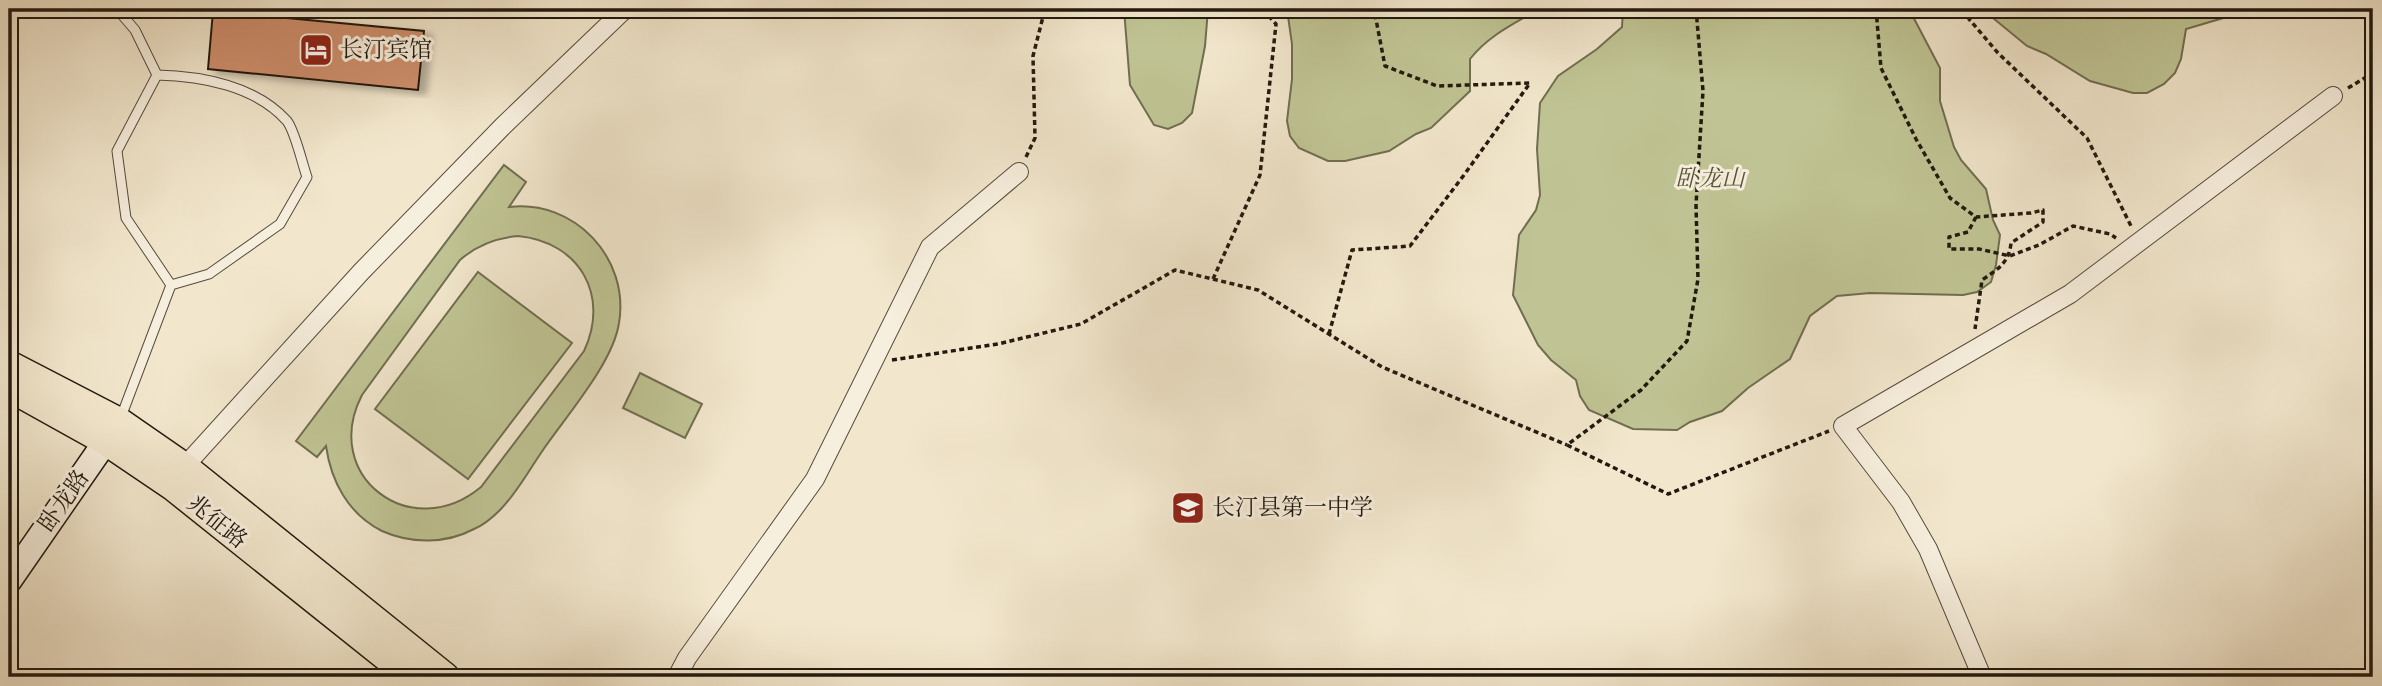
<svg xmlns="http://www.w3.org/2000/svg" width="2382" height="686" viewBox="0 0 2382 686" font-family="'Libre Bodoni','Noto Serif SC',serif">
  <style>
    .green { fill: #c0c494; stroke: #706e51; stroke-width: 2; fill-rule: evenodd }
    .building { fill: #cd8e6c; stroke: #21190e; stroke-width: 2; filter: url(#shadow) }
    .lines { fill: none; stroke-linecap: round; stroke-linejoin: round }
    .lane-casing { stroke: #554c3e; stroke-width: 11 }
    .street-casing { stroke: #554c3e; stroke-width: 20 }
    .secondary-casing { stroke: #21190e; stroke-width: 27 }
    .primary-casing { stroke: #21190e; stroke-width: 31 }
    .path { stroke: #21190e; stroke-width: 3.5; stroke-dasharray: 5 3.5; stroke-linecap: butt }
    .lane { stroke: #f7efde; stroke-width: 9 }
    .street { stroke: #f7efde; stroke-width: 18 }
    .secondary { stroke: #f7efde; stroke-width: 24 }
    .primary { stroke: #f2e7cd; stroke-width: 28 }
    .labels { text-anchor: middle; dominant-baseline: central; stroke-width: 6; stroke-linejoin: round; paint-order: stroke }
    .poi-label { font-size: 23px; fill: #21190e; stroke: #f7efde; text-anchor: start }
    .park-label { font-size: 23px; font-style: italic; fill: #59553d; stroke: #f7efde }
    .street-label { font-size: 23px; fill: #21190e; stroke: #f7efde }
  </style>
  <defs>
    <filter id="shadow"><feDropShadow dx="8" dy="4.5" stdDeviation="3.5" flood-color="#0004"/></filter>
  </defs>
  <rect width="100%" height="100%" fill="#f2e7cd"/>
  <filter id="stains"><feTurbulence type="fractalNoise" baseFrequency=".00286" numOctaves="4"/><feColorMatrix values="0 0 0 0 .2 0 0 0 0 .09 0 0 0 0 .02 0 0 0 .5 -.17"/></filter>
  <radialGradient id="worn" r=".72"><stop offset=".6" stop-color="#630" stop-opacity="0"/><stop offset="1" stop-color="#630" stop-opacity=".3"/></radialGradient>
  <g class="green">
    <polygon points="866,9 945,9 934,18 875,14"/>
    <polygon points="1124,9 1208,9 1205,46 1192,113 1182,123 1168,129 1154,125 1130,85"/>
    <path d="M1287,9H1539C1514,24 1489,35 1470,59V91L1431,128L1416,134L1389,151L1345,161H1328L1299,148L1290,136L1287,121L1292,79V44Z"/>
    <polygon points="1623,9 1909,9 1940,68 1940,101 1954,147 1961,160 1986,189 1993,220 2000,235 1996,265 1991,282 1977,292 1963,295 1870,293 1837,296 1810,316 1790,359 1748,388 1722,411 1690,422 1677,430 1633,429 1589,410 1580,396 1576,380 1551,360 1538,345 1513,295 1519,235 1536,210 1540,195 1537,149 1540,103 1558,76 1597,49 1622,27"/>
    <polygon points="1982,9 2238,9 2230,16 2186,29 2181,59 2175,73 2164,84 2147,93 2133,93 2090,81 2046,54 2027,46"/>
    <path d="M504,165L526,182L509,207C574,199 630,258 619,323C613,363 567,415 543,450C529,470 517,493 500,510C492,518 484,525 474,529C446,544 411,544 382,531C348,514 331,481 326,446L317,457L296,441ZM518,236C580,242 610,296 584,351L481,487C411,545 320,476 362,395L460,260C477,245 495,238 518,236Z"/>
    <polygon points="478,272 572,343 468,479 375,409"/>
    <polygon points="640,373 702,404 685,438 623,408"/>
  </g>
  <polygon class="building" points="213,11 424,31 418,90 208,69"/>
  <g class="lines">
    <defs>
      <g id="lane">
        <polyline points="117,9 135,30 157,75"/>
        <path d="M121,417L171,285L209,274L280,224L307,177C302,163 295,131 287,121C256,86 202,76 157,75L117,151L126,218L171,285"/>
      </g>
      <g id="street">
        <polyline points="184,467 361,272 503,126 625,9"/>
        <polyline points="677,677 687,658 815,479 930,247 1019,172"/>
        <polyline points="1982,677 1928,549 1901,502 1843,426 2070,294 2333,96"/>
      </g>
      <polyline id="secondary" points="9,581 117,425"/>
      <g id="primary">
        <polyline points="9,365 119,422 184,467 445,677"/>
        <polyline points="9,387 106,441 174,487 412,677"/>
      </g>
    </defs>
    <use href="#lane" class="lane-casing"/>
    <use href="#street" class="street-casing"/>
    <use href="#secondary" class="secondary-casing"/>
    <use href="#primary" class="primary-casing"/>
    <g class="path">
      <polyline points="1696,9 1703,91 1696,205 1698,279 1687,341 1641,390 1567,445 1668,494 1829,431"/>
      <path d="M1876,9L1881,68L1916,139L1950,198L1976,217L2031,213L2043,210V222L2011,243C2009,263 1998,269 1982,280L1975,329"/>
      <polyline points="1964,9 1969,19 1998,53 2087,138 2131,226"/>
      <polyline points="2348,88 2373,73"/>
      <polyline points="1026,157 1035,138 1033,56 1045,9"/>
      <polyline points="1976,217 1968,232 1949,237 1949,249 1979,249 2010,256 2039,245 2073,226 2110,234 2116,238"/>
      <polyline points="1213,279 1260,175 1276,24 1262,9"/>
      <polyline points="1329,334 1352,250 1410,246 1464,175 1530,83 1437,86 1385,66 1374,9"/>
      <polyline points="892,360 998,344 1081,324 1175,270 1258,290 1382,367 1567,445"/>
    </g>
    <use href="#lane" class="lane"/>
    <use href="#street" class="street"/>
    <use href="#secondary" class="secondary"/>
    <use href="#primary" class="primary"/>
  </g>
  <defs>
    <symbol id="hotel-square" viewBox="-11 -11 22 22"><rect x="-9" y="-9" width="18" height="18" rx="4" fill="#8f2418" stroke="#f7efde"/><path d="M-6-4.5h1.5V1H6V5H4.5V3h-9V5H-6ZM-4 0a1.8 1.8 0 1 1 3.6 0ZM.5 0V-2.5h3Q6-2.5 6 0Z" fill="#fff"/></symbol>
    <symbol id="school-square" viewBox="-11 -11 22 22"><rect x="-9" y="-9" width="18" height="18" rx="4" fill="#8f2418" stroke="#f7efde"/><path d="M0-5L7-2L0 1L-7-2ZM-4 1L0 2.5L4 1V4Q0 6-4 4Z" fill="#fff"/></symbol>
  </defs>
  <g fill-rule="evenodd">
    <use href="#hotel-square" x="297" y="31" width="38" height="38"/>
    <use href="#school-square" x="1169" y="489" width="38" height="38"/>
  </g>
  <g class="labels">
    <g class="poi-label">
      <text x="340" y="50">长汀宾馆</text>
      <text x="1212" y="508">长汀县第一中学</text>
    </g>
    <g class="park-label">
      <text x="1710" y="179">卧龙山</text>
    </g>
    <g class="street-label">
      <text transform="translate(64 501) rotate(-55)">卧龙路</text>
      <text transform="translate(217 522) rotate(39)">兆征路</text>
    </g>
  </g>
  <rect width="2382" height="686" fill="none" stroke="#f2e7cd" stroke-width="35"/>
  <rect x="10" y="10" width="2361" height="665" fill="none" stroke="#21190e" stroke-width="3.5"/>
  <rect x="18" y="18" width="2347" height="651" fill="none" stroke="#21190e" stroke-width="2"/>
  <rect width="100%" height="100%" filter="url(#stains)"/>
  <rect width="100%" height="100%" fill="url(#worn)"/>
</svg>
